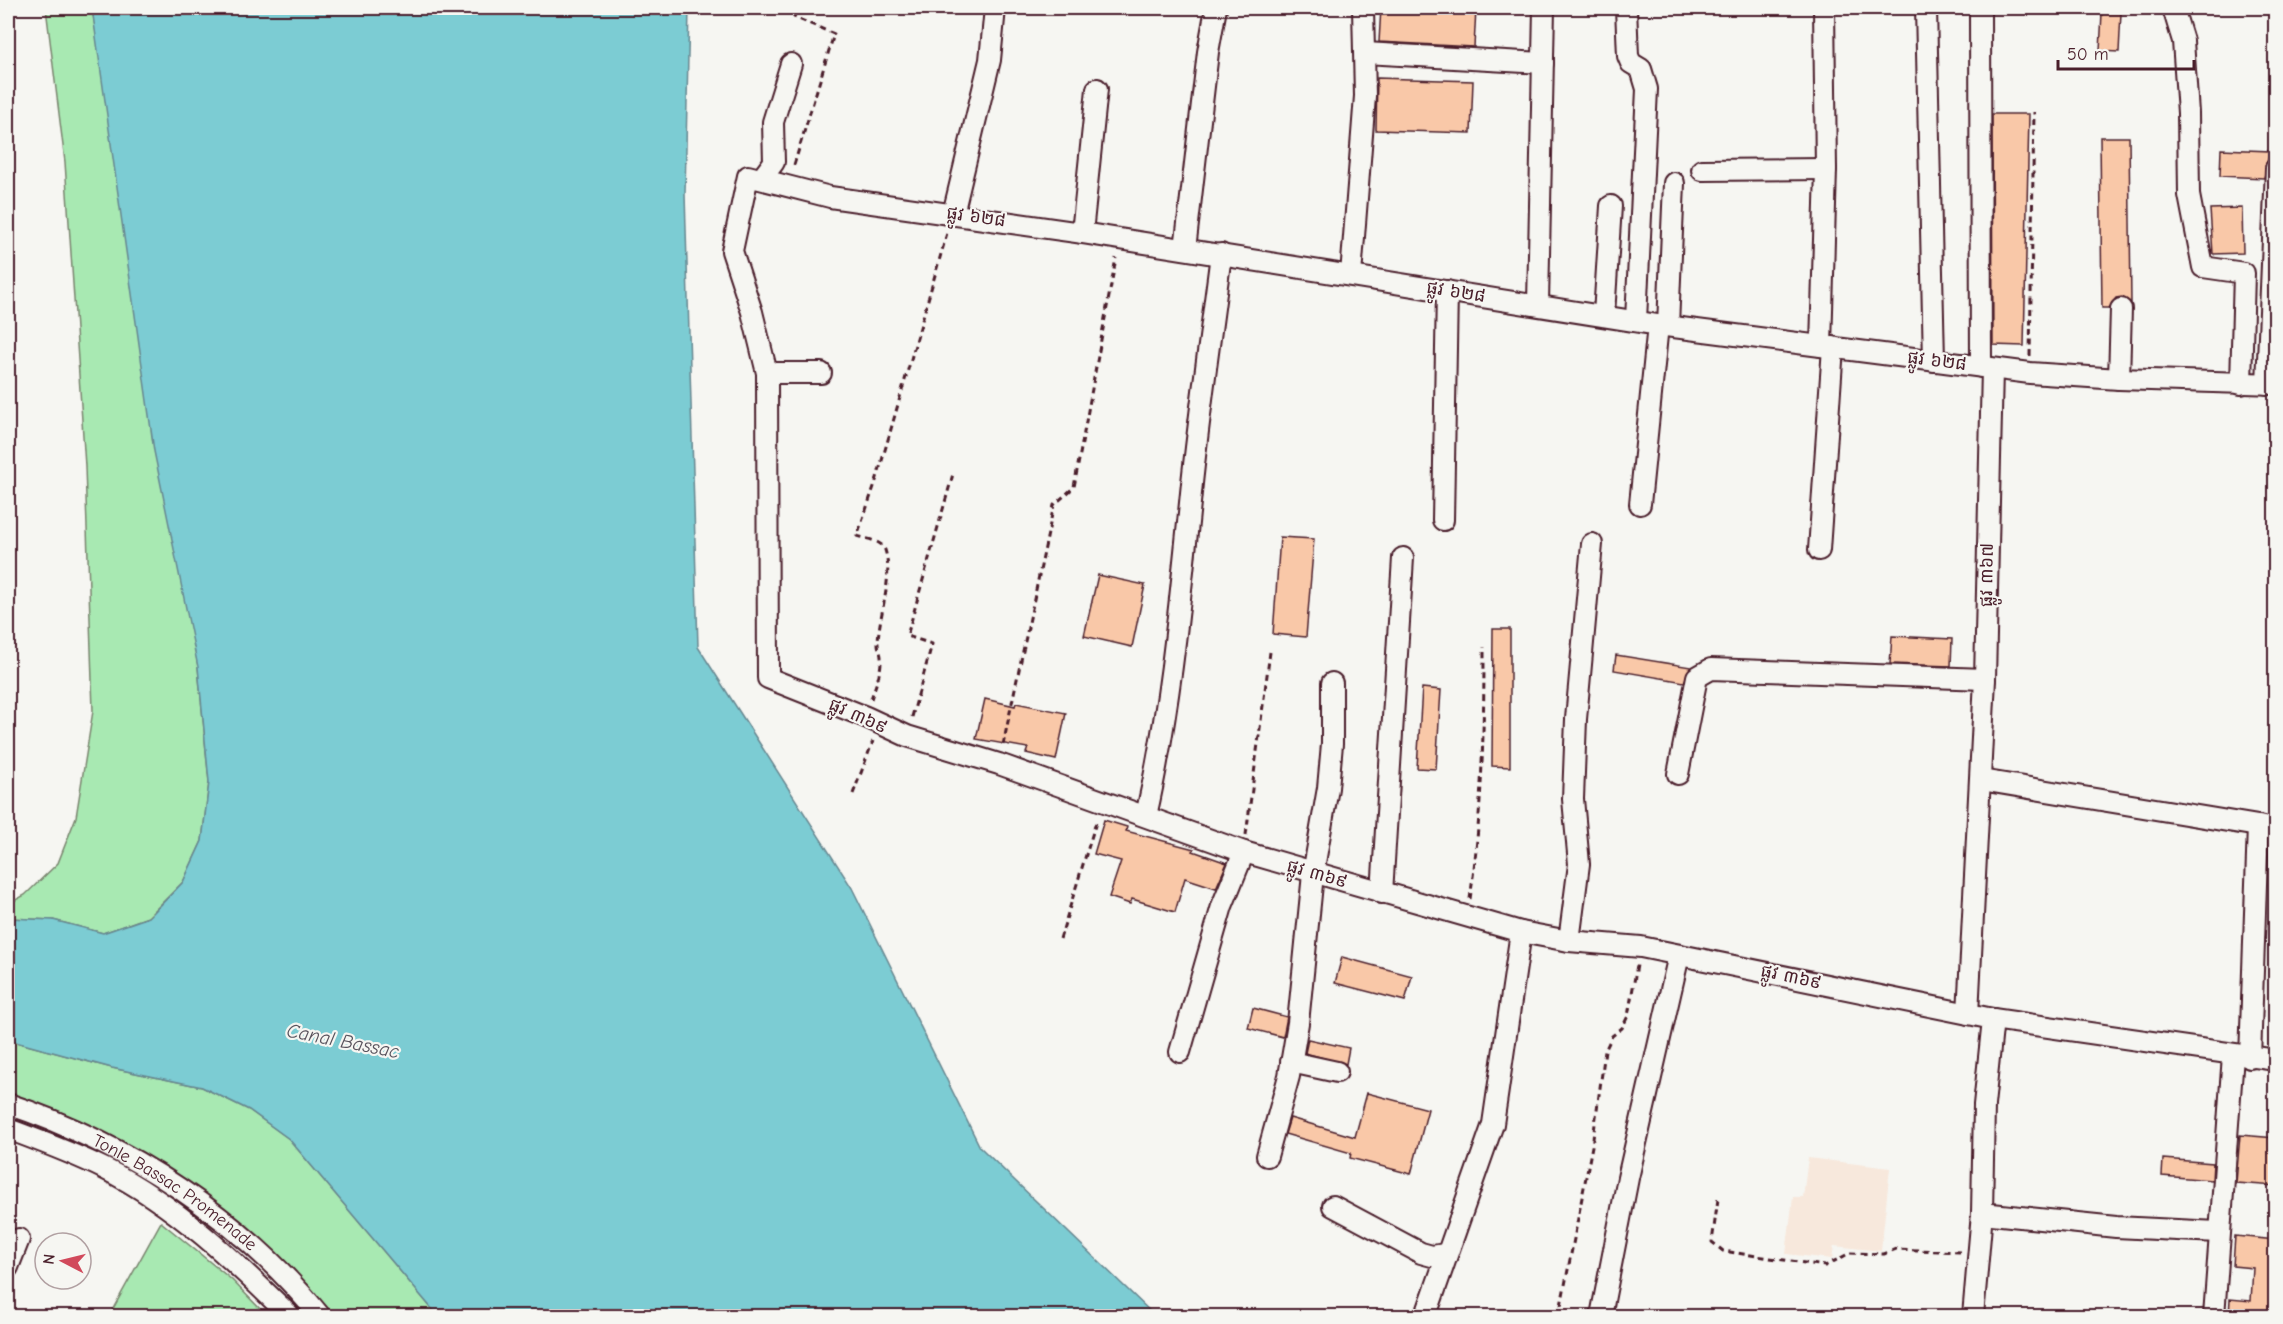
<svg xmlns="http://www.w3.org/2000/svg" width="2283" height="1324" viewBox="0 0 2283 1324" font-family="'Comic Neue','Noto Sans Khmer',sans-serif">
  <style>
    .built { fill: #f7e8dc }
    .green { fill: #a8e9b2; stroke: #79846e; stroke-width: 1.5 }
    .water { fill: #7bccd3; stroke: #678790; stroke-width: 1.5 }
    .building { fill: #f9c8a8; stroke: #4a1f2b; stroke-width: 1.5 }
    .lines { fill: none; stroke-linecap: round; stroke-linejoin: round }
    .minor-casing { stroke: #4a1f2b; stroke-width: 24 }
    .path { stroke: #4a1f2b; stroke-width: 3; stroke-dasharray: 6 4.5; stroke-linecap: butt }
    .minor { stroke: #f6f6f2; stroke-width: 20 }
    .labels { text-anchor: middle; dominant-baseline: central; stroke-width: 4.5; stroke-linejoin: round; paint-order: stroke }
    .street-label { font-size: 18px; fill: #4a1f2b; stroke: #f6f6f2 }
    .water-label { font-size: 20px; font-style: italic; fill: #59535d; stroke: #f6f6f2 }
  </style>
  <rect width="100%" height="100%" fill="#f6f6f2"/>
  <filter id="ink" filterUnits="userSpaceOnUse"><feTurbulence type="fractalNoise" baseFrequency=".0167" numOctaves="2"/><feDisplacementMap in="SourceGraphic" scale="12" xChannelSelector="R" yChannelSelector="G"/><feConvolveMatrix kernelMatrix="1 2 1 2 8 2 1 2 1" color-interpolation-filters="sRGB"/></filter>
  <g filter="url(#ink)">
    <polygon class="built" points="1808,1158 1890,1168 1881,1251 1834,1246 1832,1259 1786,1254 1793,1197 1803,1197"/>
    <g class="green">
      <polygon points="46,8 92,8 198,667 209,782 202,841 183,882 148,917 103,933 53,920 8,918 8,904 25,895 58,863 76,817 93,711 85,466 65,162"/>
      <polygon points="8,1040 112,1068 202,1087 249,1110 289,1139 438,1316 320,1316 179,1189 8,1104"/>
      <polygon points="161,1222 232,1280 267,1316 109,1316"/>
    </g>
    <polygon class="water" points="92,8 689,8 685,194 698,647 852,888 980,1147 1155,1316 438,1316 289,1139 249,1110 202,1087 112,1068 8,1040 8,918 53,920 103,933 149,917 183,882 202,841 209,782 198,667 154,451"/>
    <g class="building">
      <polygon points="1381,8 1476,8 1474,47 1379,42"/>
      <polygon points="2102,13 2121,13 2119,52 2100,51"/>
      <polygon points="1377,78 1473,81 1471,133 1376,130"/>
      <polygon points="1992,114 2029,114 2024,346 1993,345"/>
      <polygon points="2100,137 2129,137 2131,303 2122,297 2116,298 2109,308 2102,308"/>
      <polygon points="2221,149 2270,151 2264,178 2220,176"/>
      <polygon points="2242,208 2243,253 2213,254 2210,209"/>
      <polygon points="1280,537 1314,539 1306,637 1273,634"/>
      <polygon points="1098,575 1145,585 1132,647 1084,636"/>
      <polygon points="1493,629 1510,629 1510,767 1492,766"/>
      <polygon points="1892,636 1952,639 1951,666 1890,664"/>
      <polygon points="1616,655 1691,667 1684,682 1614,670"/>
      <polygon points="1422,688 1441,690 1436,769 1417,768"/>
      <polygon points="985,699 1015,706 1016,703 1066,713 1056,760 1026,753 1028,748 976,739"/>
      <polygon points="1104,820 1127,827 1126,831 1194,849 1193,851 1227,863 1216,888 1185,878 1175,912 1132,899 1130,904 1109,897 1121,861 1094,854"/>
      <polygon points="1342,957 1412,976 1405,1001 1335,983"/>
      <polygon points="1253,1008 1287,1017 1283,1037 1248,1028"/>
      <polygon points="1308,1039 1349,1048 1346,1064 1305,1053"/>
      <polygon points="1367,1093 1428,1109 1411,1174 1350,1158 1351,1153 1285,1134 1290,1118 1355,1137"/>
      <polygon points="2240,1135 2276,1138 2276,1186 2236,1183"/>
      <polygon points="2163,1159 2213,1163 2212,1180 2162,1176"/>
      <polygon points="2235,1236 2276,1240 2276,1317 2229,1317 2230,1299 2251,1301 2253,1268 2233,1266"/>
    </g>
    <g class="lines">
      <defs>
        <g id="minor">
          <polyline points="1626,8 1628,56 1631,63 1641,69 1647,89 1636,320"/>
          <polyline points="1926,8 1934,361"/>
          <polyline points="1980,8 1981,367"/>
          <polyline points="2173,8 2183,41 2188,113 2189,195 2203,267 2244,273 2241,384"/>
          <polyline points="1365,53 1543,63"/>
          <polyline points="1702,170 1826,169"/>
          <polyline points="762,178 774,162 773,122 791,64"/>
          <polyline points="953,214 990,60 995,8"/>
          <polyline points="1082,233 1097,89"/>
          <polyline points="1185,249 1208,52 1216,8"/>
          <polyline points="1351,275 1365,96 1363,8"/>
          <polyline points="1538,304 1544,8"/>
          <polyline points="1604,315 1611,206"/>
          <polyline points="1668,326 1674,183"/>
          <polyline points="1821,346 1826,169 1824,8"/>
          <polyline points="767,373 821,373"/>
          <polyline points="2119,379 2121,309"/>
          <polyline points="2267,384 2276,168"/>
          <polyline points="2276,384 2119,379 2030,373 1658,325 1082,233 830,197 748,176 732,251 752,312 767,373 768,678 866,717 907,736 999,764 1244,852 1521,932 1569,941 1641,947 1993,1019 2276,1060"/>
          <polyline points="1640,504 1658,325"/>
          <polyline points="1443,520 1447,291"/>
          <polyline points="1819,550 1833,347"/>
          <polyline points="1678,774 1697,677 1711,669 1985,679"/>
          <polyline points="1981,780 2276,829"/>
          <path d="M1146,816C1170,710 1180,601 1191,493C1199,413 1211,334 1221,254"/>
          <polyline points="1382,893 1403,558"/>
          <polyline points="1569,941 1579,864 1573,799 1576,719 1592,544"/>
          <polyline points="1968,1014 1985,679 1992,369"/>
          <polyline points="1180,1052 1222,906 1244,852"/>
          <polyline points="2250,1058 2258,826"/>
          <polyline points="1291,1062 1337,1072"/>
          <path id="s1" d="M8,1104C126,1143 242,1219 320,1316"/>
          <path d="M8,1129C40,1141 73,1153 105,1169C175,1204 235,1262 290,1316"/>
          <polyline points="1267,1156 1289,1076 1298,1023 1313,874 1328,788 1332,744 1332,683"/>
          <polyline points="1333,1206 1421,1253 1432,1256 1445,1254"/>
          <polyline points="1982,1213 2116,1227 2218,1232"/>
          <polyline points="8,1267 19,1239"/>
          <polyline points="1426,1315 1493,1124 1521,932"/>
          <polyline points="1601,1316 1628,1178 1679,955"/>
          <polyline points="1973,1316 1982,1213 1984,1105 1993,1019"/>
          <polyline points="2214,1316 2233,1055"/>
        </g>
      </defs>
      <use href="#minor" class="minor-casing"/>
      <g class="path">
        <polyline points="794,165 834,34 794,17 798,8"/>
        <polyline points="2030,356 2034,112"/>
        <path d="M871,699C875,686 882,671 881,657C881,653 878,648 878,644C878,617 894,578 885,550C882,540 865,539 857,536L877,478L947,233"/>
        <polyline points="912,717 932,644 907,636 953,474"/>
        <polyline points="1003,745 1054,505 1074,487 1116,258"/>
        <polyline points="853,794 873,741"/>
        <polyline points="1246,835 1270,652"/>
        <path d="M1470,899C1482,816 1484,732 1484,647"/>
        <polyline points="1060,939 1097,819"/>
        <polyline points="1718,1199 1712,1242 1723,1251 1825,1266 1850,1253 1884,1254 1896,1249 1961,1252"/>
        <polyline points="1559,1316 1592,1146 1605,1051 1612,1036 1622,1028 1628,1016 1637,965"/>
      </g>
      <use href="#minor" class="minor"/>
    </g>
  </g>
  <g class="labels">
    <g class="street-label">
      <text transform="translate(976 217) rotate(8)">ផ្លូវ ៦២៨</text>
      <text transform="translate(1456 292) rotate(9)">ផ្លូវ ៦២៨</text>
      <text transform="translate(1937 361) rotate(7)">ផ្លូវ ៦២៨</text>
      <text transform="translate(1987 575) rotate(-89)">ផ្លូវ ៣៦៧</text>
      <text transform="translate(858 716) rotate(24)">ផ្លូវ ៣៦៩</text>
      <text transform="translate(1317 874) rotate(16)">ផ្លូវ ៣៦៩</text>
      <text transform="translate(1791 977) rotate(12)">ផ្លូវ ៣៦៩</text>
      <text stroke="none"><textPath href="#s1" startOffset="190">Tonle Bassac Promenade</textPath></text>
    </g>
    <g class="water-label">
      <text transform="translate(343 1041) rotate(11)">Canal Bassac</text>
    </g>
  </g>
  <rect width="2283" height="1324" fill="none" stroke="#f6f6f2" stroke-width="30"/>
  <rect x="15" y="15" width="2253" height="1294" fill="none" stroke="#4a1f2b" stroke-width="2" filter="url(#ink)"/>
  <g transform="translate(63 1261) rotate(277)"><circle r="28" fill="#f6f6f2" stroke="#b1a0a2" stroke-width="1.5"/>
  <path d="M0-4.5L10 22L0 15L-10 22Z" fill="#d1495b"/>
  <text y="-9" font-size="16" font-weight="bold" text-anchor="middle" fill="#4a1f2b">N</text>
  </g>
  <path d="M2058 60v9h136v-9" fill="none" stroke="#4a1f2b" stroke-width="3"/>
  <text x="2067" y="60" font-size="18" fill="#4a1f2b" stroke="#f6f6f2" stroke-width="4.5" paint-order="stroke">50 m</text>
</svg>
